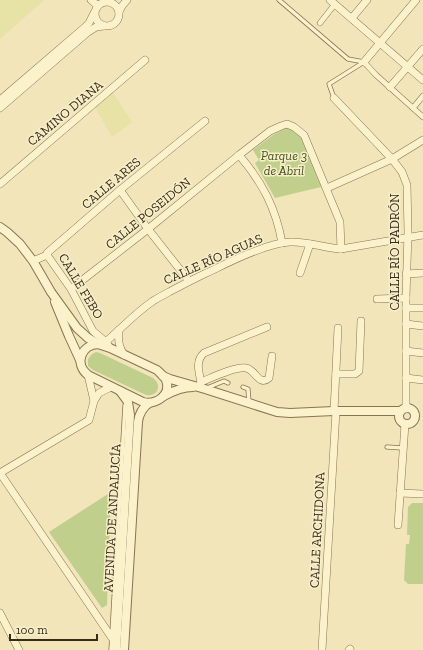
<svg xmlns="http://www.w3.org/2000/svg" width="423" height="650" viewBox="0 0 423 650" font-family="'Zilla Slab',serif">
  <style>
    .farmland { fill: #e7e2a6 }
    .green { fill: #c1cf8d }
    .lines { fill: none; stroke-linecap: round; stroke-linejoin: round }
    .service-casing { stroke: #887453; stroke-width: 5 }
    .pedestrian-casing { stroke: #887453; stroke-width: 6 }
    .minor-casing { stroke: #887453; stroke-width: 8 }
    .tertiary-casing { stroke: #887453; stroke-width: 10 }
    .service { stroke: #fbf2cc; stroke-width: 3.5 }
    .pedestrian { stroke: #fbf2cc; stroke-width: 5 }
    .minor { stroke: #fbf2cc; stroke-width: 7 }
    .tertiary { stroke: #fbf2cc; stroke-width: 8 }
    .labels { text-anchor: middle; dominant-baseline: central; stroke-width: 3; stroke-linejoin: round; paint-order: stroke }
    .street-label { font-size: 13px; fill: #362a19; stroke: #f8efc9 }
    .park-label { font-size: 13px; font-style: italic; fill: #42541e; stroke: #f8efc9 }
  </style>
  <rect width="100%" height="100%" fill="#f1e5b9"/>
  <g class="farmland">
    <polygon points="0,0 44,0 0,39"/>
    <polygon points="112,91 132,122 112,137 95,107"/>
  </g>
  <g class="green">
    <polygon points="286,128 290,129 301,136 321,187 275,198 255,163 259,160 253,150 273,135"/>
    <path d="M96,352L100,353L153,378C163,386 157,397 146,395L93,370L88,366V359L92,354Z"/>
    <polygon points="111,492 107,605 102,608 49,532"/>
    <polygon points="412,503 423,503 423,584 408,584 404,580 406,544 409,544 410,535 407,535 408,507"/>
  </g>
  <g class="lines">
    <defs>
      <g id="service">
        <polyline points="279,0 348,59 364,62"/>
        <polyline points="334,98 329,84 364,62"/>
        <polyline points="243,387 248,389 249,403"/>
        <polyline points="207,388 224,381 228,383"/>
        <polyline points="387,447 403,448"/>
        <polyline points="111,650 125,405"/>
      </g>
      <g id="pedestrian">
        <polyline points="320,23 335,4"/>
        <polyline points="364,62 376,75 423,117"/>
        <polyline points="413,108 423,96"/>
      </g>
      <g id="minor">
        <polyline points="91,0 97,5"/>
        <polyline points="330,0 423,80"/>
        <circle cx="107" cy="14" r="12"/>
        <polyline points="119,12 122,6 127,0"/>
        <polyline points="352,18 367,0"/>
        <polyline points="364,62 416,0"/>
        <polyline points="390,87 423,49"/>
        <polyline points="334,98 392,159 402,172 407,185 408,232 406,298 406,409"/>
        <polyline points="0,100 84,28 89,23 94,13"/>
        <polyline points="0,108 88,32 96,27 104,26"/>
        <path d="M239,155C262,182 276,208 282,243"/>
        <polyline points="0,184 145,60"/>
        <polyline points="327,188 392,159 423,140"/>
        <polyline points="120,190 148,229 189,281"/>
        <polyline points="47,255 71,289 93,331 106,342 108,345"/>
        <polyline points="33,261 47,255 47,253 120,190 205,121"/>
        <polyline points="300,273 310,244"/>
        <polyline points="406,274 423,273"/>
        <polyline points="71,289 148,229 239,155 270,131 281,126 287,124 294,127 304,135 340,222 341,249"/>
        <polyline points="377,299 406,298"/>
        <polyline points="406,308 423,308"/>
        <polyline points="406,324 423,326"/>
        <path d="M119,330C117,340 119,347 124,355"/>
        <path d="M102,345C119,331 134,314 153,301C158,298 163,295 169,292C184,284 199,276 215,269C235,259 268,243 290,242C307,241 324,248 341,249L423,235"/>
        <polyline points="406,351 423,353"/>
        <polyline points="336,374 355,374 359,371 361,321"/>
        <polyline points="406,378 423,380"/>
        <path d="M201,382C199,372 195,361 204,353L267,327"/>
        <path d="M199,387L201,382C211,378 236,366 246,368C255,369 259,387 269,378L272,356"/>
        <polyline points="94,401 99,393 111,387"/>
        <polyline points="334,411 338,328"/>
        <polyline points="0,473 112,638"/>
        <polyline points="0,473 89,420 94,401 88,375"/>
        <polyline points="400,493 423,494"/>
        <polyline points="398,525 405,424"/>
        <polyline points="0,613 19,650"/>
        <polyline points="322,650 336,411"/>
        <polyline points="349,650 350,649"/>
      </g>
      <g id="tertiary">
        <polyline points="0,227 7,232 20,244 33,261 51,292 77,328 88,338 98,344"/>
        <polyline points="55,302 69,336 80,360"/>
        <path d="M98,344L110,348L157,370C160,373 164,376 166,380C172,395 156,405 143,402L88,375C74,364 81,345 98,344Z"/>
        <polyline points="163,376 170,379 205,389 277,412 290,413 334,411 401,411"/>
        <path d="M164,396C173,391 182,387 193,387"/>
        <circle cx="407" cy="416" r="8"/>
        <polyline points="116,650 130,415 128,402 120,391"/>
        <path d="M124,650L138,422C139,414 142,408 149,403"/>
      </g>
    </defs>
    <use href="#service" class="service-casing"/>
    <use href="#pedestrian" class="pedestrian-casing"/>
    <use href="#minor" class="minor-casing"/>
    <use href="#tertiary" class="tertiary-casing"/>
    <use href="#service" class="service"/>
    <use href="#pedestrian" class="pedestrian"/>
    <use href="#minor" class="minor"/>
    <use href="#tertiary" class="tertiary"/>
  </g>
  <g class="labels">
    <g class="street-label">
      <text transform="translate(65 113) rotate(-40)">CAMINO DIANA</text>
      <text transform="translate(111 183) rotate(-40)">CALLE ARES</text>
      <text transform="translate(148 213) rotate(-39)">CALLE POSEIDÓN</text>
      <text transform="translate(394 252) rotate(-90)">CALLE RÍO PADRÓN</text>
      <text transform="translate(213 259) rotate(-24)">CALLE RÍO AGUAS</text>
      <text transform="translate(81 286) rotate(59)">CALLE FEBO</text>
      <text transform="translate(112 518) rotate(-87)">AVENIDA DE ANDALUCÍA</text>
      <text transform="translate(317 530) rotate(-87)">CALLE ARCHIDONA</text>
    </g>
    <g class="park-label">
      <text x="284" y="155">Parque 3<tspan x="284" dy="15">de Abril</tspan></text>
    </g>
  </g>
  <path d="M10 634v6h87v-6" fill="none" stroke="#362a19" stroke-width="2"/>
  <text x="16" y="634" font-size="12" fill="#362a19" stroke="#f8efc9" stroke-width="3" paint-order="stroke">100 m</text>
</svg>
